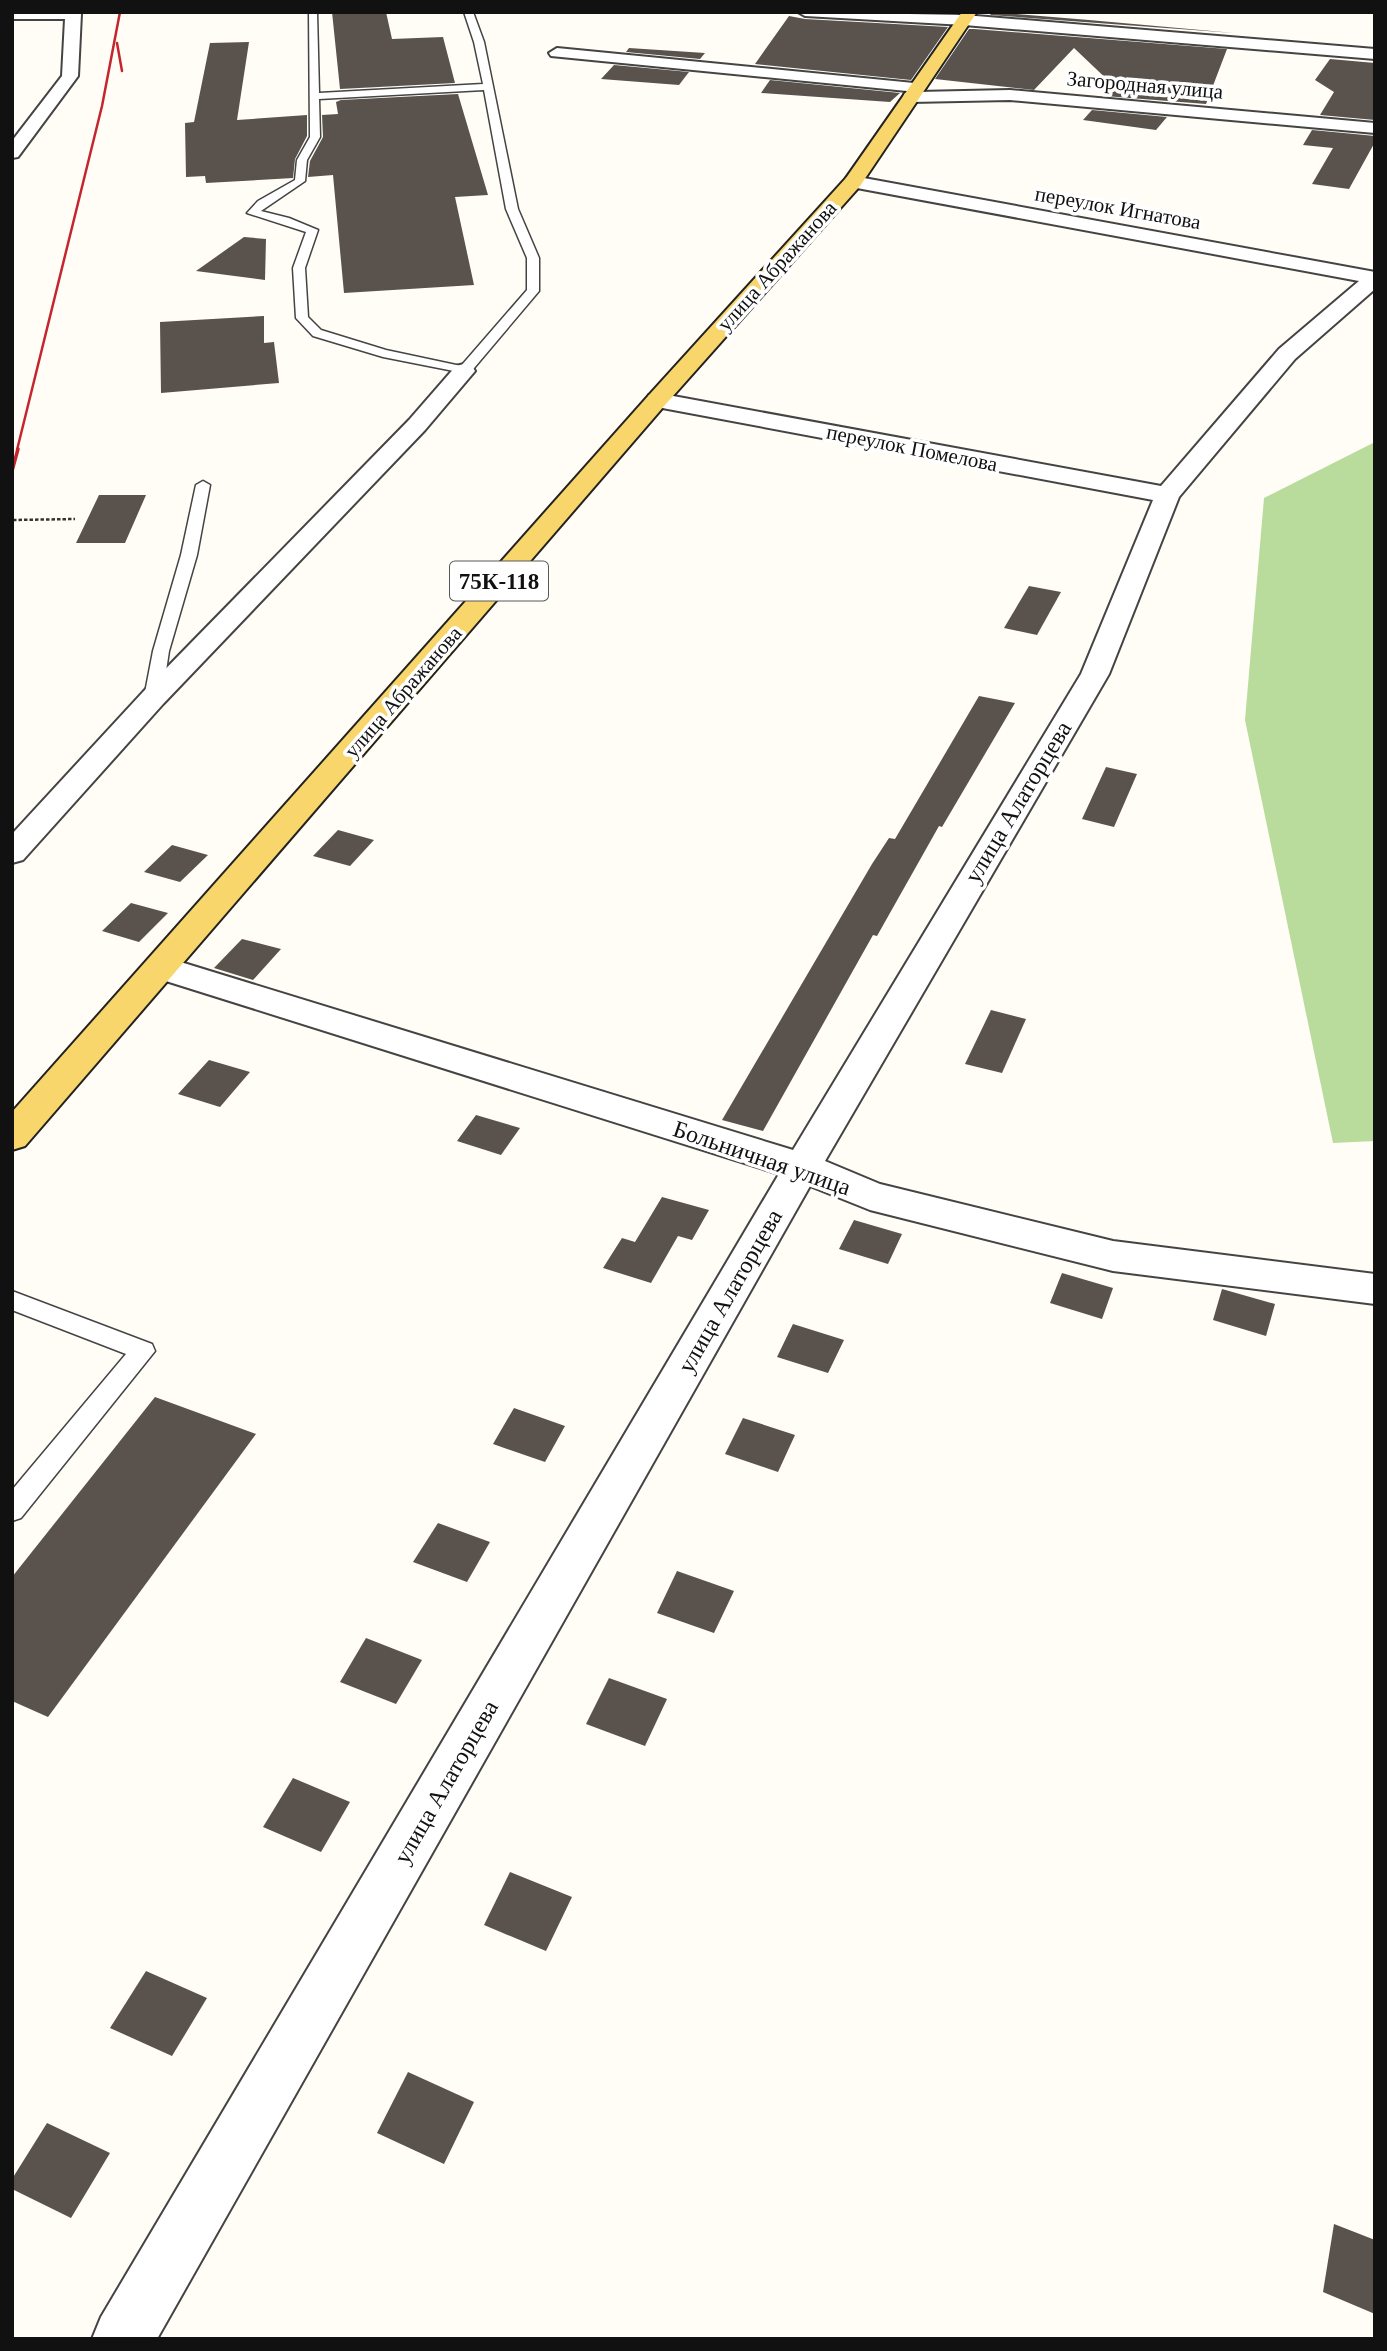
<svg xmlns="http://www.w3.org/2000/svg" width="1387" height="2351" viewBox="0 0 1387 2351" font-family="Georgia,serif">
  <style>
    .forest { fill: #b9dc9c }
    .building { fill: #5a524d }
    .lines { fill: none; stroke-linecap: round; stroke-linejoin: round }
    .service-casing { stroke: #444; stroke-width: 3 }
    .minor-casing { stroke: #444; stroke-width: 4 }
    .primary-casing { stroke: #222; stroke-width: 4 }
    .path { stroke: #333; stroke-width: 2.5; stroke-dasharray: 3.5 2; stroke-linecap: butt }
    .service { fill: #fff; fill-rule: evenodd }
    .minor { fill: #fff; fill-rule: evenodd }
    .primary { fill: #f9d66b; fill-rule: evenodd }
    .rail-far1 { stroke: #c4262e; stroke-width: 2.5 }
    .rail { stroke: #c4262e; stroke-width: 3.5 }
    .labels { text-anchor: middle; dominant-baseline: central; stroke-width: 7; stroke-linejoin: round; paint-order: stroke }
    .far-street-label { font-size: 21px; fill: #111; stroke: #fff }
    .shield { fill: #fff; stroke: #585858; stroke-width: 2 }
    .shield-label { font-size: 23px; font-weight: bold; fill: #111 }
    .street-label { font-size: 24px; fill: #111; stroke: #fff }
  </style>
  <rect width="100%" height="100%" fill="#fffdf5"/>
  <polygon class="forest" points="1375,442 1375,1141 1333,1143 1245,720 1264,498"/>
  <g class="building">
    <polygon points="332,12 386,12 392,39 443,37 455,83 340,89"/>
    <polygon points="993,12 1089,20 1234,33 990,15"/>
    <polygon points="789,16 805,19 948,27 911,80 755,64"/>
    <polygon points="969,29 974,29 1227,49 1206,104 1105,96 1114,86 1074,48 1034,90 935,79"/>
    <polygon points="249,42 237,120 307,115 307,136 295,159 293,178 206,183 205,176 186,177 185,123 194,122 210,43"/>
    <polygon points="629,48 705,53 700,59 626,52"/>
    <polygon points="1330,59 1375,63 1375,120 1320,115 1334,92 1315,80"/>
    <polygon points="614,65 689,72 679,85 601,79"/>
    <polygon points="770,80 900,93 890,102 761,93"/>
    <polygon points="458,94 488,195 455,197 474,285 344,293 333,175 308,177 310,161 323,137 322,115 338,114 336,102 341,100"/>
    <polygon points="1092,110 1167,117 1156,130 1083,120"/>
    <polygon points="1312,130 1375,136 1375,142 1349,189 1312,184 1333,148 1303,145"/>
    <polygon points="244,237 266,239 265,280 196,271"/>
    <polygon points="264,316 264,343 274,342 279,383 161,393 160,322"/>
    <polygon points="99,495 146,495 125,543 76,543"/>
    <polygon points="1029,586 1061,592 1037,635 1004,628"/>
    <polygon points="979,696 1015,703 942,827 939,826 877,936 873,935 763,1131 722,1120 872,864 889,838 895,839"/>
    <polygon points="1106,767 1137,774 1114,827 1082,819"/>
    <polygon points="338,830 374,840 350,866 313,856"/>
    <polygon points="172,845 208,855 180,882 144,872"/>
    <polygon points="131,903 168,913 139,942 102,931"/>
    <polygon points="242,939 281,949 253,980 214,968"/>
    <polygon points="991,1010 1026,1019 1002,1073 965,1064"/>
    <polygon points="209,1060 250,1072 220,1107 178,1094"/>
    <polygon points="476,1115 520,1128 501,1155 457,1141"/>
    <polygon points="662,1197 709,1210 692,1240 678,1236 651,1283 603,1268 622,1238 635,1242"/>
    <polygon points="854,1220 902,1234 888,1264 839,1249"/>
    <polygon points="1062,1273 1113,1288 1102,1319 1050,1303"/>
    <polygon points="1222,1289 1275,1304 1266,1336 1213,1320"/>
    <polygon points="793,1324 844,1340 828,1373 777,1357"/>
    <polygon points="155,1397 256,1434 48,1717 12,1701 12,1577"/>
    <polygon points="514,1408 565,1426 545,1462 493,1444"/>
    <polygon points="743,1418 795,1435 778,1472 725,1454"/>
    <polygon points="438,1523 490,1542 467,1582 413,1562"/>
    <polygon points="677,1571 734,1591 714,1633 657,1613"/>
    <polygon points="366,1638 422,1660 396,1704 340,1682"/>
    <polygon points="609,1678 667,1699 645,1746 586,1724"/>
    <polygon points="293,1778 350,1802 321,1852 263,1827"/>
    <polygon points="510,1872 572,1897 546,1951 484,1925"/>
    <polygon points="146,1971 207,1998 172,2056 110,2028"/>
    <polygon points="408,2072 474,2102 444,2164 377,2133"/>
    <polygon points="47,2123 110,2153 71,2218 12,2189 12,2179"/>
    <polygon points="1334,2224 1375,2240 1375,2314 1323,2292"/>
  </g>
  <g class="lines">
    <defs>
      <g id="service">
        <path d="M309,12H317L319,93L483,84L474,42L464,12H473L484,42L518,209L539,258V291L469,374L383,357L313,336L296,318L293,268L306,232L247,213L258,201L295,180L297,160L310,137ZM484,90L506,209L527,258V290L461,366L386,350L321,330L308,317L305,268L318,230L289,218L261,211L305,181L307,160L320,137L319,99Z"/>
        <polygon points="203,481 210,485 197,555 169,651 162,698 153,703 144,698 153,651 181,555 196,485"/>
        <polygon points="12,1291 152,1344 155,1351 21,1518 12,1521 12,1490 126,1354 12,1310"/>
      </g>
      <g id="minor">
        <polygon points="12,12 81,14 78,76 18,157 12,158 12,141 62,76 65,19 12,19"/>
        <polygon points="798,12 964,15 1375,49 1375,59 964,25 805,16"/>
        <polygon points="557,48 924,84 926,87 918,92 1010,90 1375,123 1375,133 1010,100 911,102 903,97 905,93 917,92 551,56 549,53"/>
        <polygon points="853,176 1375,272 1375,289 1295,359 1179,497 1109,674 825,1161 880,1184 1113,1241 1375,1274 1375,1304 1113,1271 870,1210 810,1186 157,2339 92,2339 101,2317 779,1174 150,976 145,968 150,960 162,957 174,960 793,1150 1081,674 1153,500 657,407 649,405 646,400 649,395 657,393 1161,486 1279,349 1359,281 846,186 844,182 846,178"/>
        <polygon points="464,364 472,366 475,371 425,430 163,704 23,860 12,863 12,834 143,692 409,420 456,366"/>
      </g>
      <polygon id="primary" points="962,12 977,12 860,186 665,405 25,1146 12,1150 12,1112 649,395 846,178"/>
    </defs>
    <use href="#service" class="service-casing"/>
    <use href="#minor" class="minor-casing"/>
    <use href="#primary" class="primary-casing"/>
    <polyline class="path" points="13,520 75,519"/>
    <use href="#service" class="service"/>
    <use href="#minor" class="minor"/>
    <use href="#primary" class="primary"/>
    <g class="rail-far1">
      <polyline points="117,43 122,71"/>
      <polyline points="17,450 102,106 120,12"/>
    </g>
    <polyline class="rail" points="12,471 18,449"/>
  </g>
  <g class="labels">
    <g class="far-street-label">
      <text transform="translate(1145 85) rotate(5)">Загородная улица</text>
      <text transform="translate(1118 208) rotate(10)">переулок Игнатова</text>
      <text transform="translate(777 266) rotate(-48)">улица Абражанова</text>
      <text transform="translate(912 448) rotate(11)">переулок Помелова</text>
      <text transform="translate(403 692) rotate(-49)">улица Абражанова</text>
    </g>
    <rect class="shield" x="450" y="561.5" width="98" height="39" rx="5"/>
    <g class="shield-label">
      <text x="499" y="581">75К-118</text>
    </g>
    <g class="street-label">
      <text transform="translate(1018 802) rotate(-59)">улица Алаторцева</text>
      <text transform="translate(762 1158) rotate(19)">Больничная улица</text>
      <text transform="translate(730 1291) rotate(-60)">улица Алаторцева</text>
      <text transform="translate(446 1782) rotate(-60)">улица Алаторцева</text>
    </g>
  </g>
  <rect width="1387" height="2351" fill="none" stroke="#111111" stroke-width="28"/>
</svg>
